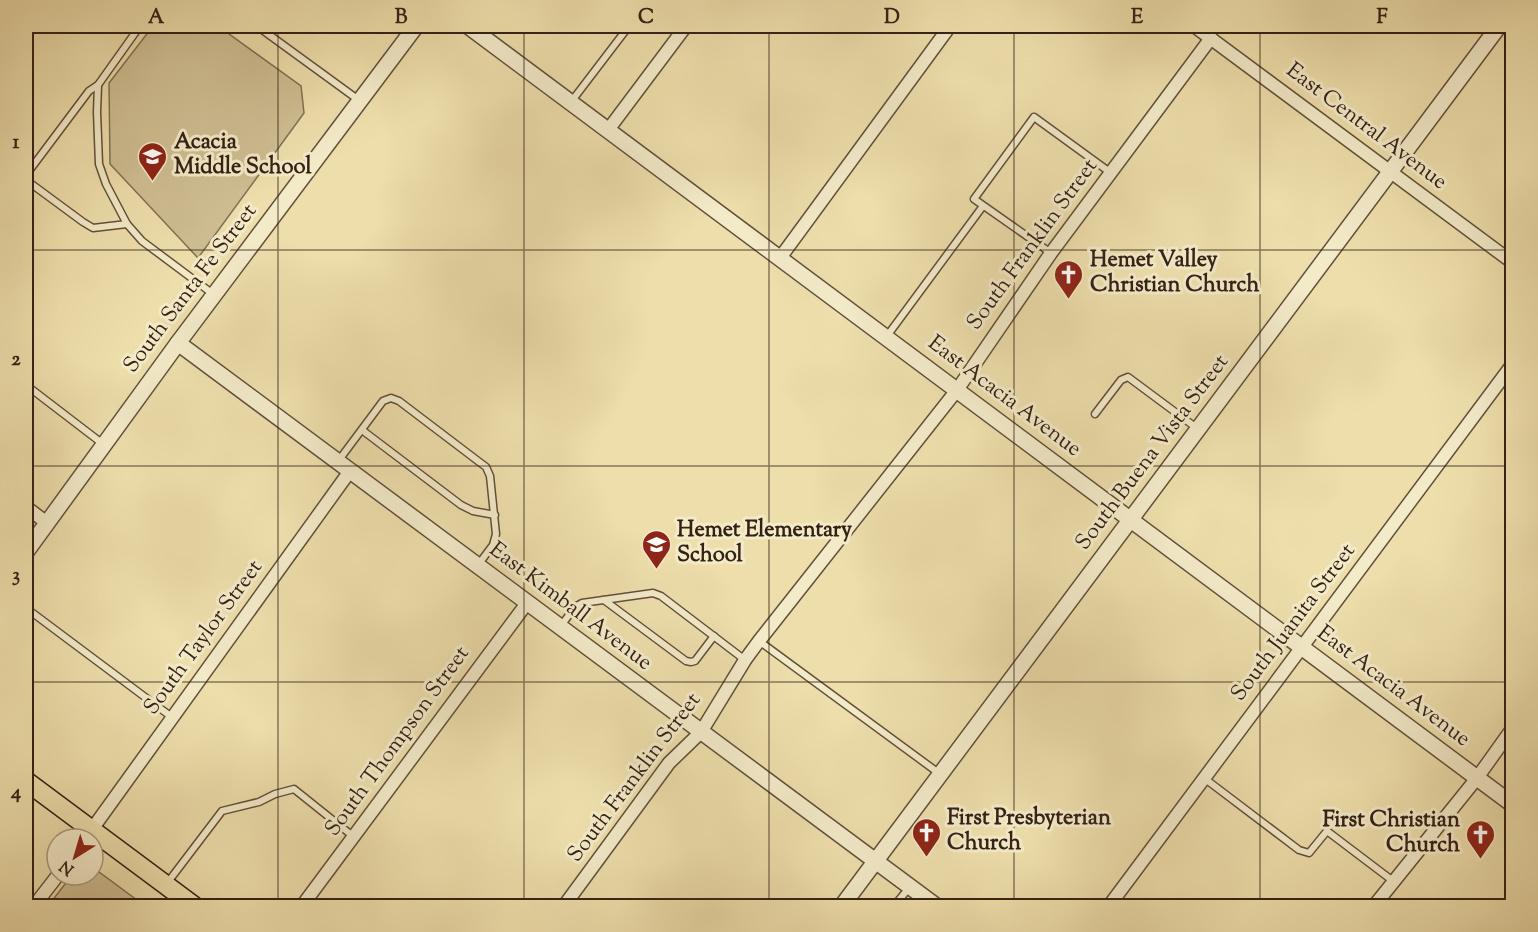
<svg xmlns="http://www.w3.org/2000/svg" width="1538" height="932" viewBox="0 0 1538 932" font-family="'Sorts Mill Goudy',serif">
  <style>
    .green { fill: #cebe92; stroke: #817054; stroke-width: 1.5 }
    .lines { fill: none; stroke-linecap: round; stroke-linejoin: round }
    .service-casing { stroke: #62503b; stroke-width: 9 }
    .minor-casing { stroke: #62503b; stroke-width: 15 }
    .tertiary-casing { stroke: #62503b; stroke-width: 18 }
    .primary-casing { stroke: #342116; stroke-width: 21 }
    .service { stroke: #f3eac8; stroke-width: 6 }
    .minor { stroke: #f3eac8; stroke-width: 12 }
    .tertiary { stroke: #f3eac8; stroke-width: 15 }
    .primary { stroke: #eddeab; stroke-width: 18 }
    .grid { fill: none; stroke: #342116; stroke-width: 1.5; stroke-opacity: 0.55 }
    .labels { text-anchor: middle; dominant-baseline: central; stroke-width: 6; stroke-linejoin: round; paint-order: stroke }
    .street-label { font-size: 22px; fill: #342116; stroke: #f3eac8 }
    .poi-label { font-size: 22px; font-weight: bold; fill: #342116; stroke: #f3eac8; text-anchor: start }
    .neatline { fill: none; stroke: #342116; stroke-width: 2 }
    .grid-label { font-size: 20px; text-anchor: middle; font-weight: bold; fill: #342116 }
  </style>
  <rect width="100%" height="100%" fill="#eddeab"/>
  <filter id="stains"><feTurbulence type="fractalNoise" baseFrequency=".00333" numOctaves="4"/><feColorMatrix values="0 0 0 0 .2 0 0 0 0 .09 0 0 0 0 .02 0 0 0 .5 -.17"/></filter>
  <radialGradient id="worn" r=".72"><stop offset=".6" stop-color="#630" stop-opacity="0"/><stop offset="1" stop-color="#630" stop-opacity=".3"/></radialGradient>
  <g class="green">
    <polygon points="153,26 218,26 301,86 304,113 198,258 110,164 109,83"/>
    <polygon points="93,872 99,872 145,906 48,906 72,875 93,875"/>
  </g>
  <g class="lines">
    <defs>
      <g id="service">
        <polyline points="140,26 98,85 97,112 99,164 106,184 127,224 142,241 213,294"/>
        <polyline points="257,26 360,101"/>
        <polyline points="615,26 624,32"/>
        <polyline points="571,102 629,26"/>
        <polyline points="26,175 89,91 98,85"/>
        <polyline points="26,180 83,222 93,228 127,224"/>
        <polyline points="1051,253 974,199 1034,117 1111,173"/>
        <polyline points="887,336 983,206"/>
        <polyline points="26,385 103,444"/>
        <polyline points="1095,414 1121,380 1128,377 1198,429"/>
        <polyline points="362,430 461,505 473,511 495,515"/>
        <polyline points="339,460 383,401 391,398 399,401 478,461 486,467 490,476 496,534 493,545 478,565"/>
        <polyline points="604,600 686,661 691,662 695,661 714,636"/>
        <polyline points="26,608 173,718"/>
        <polyline points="560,627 575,607 582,603 653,593 661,596 745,660"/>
        <polyline points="759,641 940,774"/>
        <polyline points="1204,778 1299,850 1309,853 1327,831 1393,881"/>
        <polyline points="168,882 222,811 259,802 275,794 294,789 354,837"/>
        <polyline points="894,906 909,888"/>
      </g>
      <g id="minor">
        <polyline points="1194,26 1512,262"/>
        <polyline points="608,130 686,26"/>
        <polyline points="780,258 950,26"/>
        <polyline points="26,507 47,523"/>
        <polyline points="85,839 350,471"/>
        <polyline points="34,906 58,875"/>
        <polyline points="302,906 527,603"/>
        <polyline points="564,906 669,763 701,732 745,660 759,641 957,390 1051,253 1211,38"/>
        <polyline points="1109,906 1512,365"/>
        <polyline points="1374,906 1477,778 1512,729"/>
      </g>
      <g id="tertiary">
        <polyline points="468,26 1512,804"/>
        <polyline points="178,343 936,906"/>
        <polyline points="26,552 178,343 416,26"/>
        <polyline points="842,906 1499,26"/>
      </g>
      <polyline id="primary" points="26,781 194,906"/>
    </defs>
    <use href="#service" class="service-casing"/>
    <use href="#minor" class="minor-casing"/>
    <use href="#tertiary" class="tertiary-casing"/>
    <use href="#primary" class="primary-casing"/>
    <use href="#service" class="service"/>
    <use href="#minor" class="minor"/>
    <use href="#tertiary" class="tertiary"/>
    <use href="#primary" class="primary"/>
  </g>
  <path class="grid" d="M278,26V906M524,26V906M769,26V906M1014,26V906M1260,26V906M26,250H1512M26,466H1512M26,682H1512"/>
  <defs>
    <symbol id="school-pin" viewBox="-11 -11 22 30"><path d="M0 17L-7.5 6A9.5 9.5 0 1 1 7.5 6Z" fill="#8f2418" stroke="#f3eac8"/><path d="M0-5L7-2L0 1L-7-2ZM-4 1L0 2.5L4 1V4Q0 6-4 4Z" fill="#fff"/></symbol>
    <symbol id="church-pin" viewBox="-11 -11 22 30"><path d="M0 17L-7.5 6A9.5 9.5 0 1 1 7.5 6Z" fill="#8f2418" stroke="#f3eac8"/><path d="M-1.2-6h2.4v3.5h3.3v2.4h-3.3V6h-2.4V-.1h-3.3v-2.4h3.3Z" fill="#fff"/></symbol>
  </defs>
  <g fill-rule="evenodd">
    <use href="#school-pin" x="136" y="140" width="33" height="45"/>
    <use href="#church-pin" x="1052" y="258" width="33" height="45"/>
    <use href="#school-pin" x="640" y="528" width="33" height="45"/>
    <use href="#church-pin" x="910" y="816" width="33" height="45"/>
    <use href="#church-pin" x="1464" y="818" width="33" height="45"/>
  </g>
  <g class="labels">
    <g class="street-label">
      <text transform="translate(1366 127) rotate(37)">East Central Avenue</text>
      <text transform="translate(1033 245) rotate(-54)">South Franklin Street</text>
      <text transform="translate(191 289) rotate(-53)">South Santa Fe Street</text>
      <text transform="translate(1004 397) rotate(37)">East Acacia Avenue</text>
      <text transform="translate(1153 453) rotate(-53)">South Buena Vista Street</text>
      <text transform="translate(570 607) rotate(37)">East Kimball Avenue</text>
      <text transform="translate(1294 623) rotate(-53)">South Juanita Street</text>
      <text transform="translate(204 638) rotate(-54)">South Taylor Street</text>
      <text transform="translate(1393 687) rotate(37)">East Acacia Avenue</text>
      <text transform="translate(398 742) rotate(-54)">South Thompson Street</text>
      <text transform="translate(635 778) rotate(-53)">South Franklin Street</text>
    </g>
    <g class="poi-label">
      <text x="174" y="143">Acacia<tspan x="174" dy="25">Middle School</tspan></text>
      <text x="1090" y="261">Hemet Valley<tspan x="1090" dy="25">Christian Church</tspan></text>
      <text x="677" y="531">Hemet Elementary<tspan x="677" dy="25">School</tspan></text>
      <text x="947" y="819">First Presbyterian<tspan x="947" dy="25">Church</tspan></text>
      <text x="1460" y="821" text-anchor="end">First Christian<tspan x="1460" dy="25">Church</tspan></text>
    </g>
  </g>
  <rect width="1538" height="932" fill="none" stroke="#eddeab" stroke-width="66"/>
  <g transform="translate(75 857) rotate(217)"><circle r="28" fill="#f3eac8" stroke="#a79a81" stroke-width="1.5"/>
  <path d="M0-4.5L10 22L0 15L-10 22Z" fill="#8f2418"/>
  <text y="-9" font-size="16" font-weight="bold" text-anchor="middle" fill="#342116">N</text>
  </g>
  <rect x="33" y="33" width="1472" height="866" class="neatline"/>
  <g class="grid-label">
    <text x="156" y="23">A</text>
    <text x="401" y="23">B</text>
    <text x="646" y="23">C</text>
    <text x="892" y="23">D</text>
    <text x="1137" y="23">E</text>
    <text x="1382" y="23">F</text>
    <text x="16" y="148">1</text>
    <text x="16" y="365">2</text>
    <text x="16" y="581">3</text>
    <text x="16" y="798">4</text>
  </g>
  <rect width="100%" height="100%" filter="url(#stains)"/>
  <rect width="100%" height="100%" fill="url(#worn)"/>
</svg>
